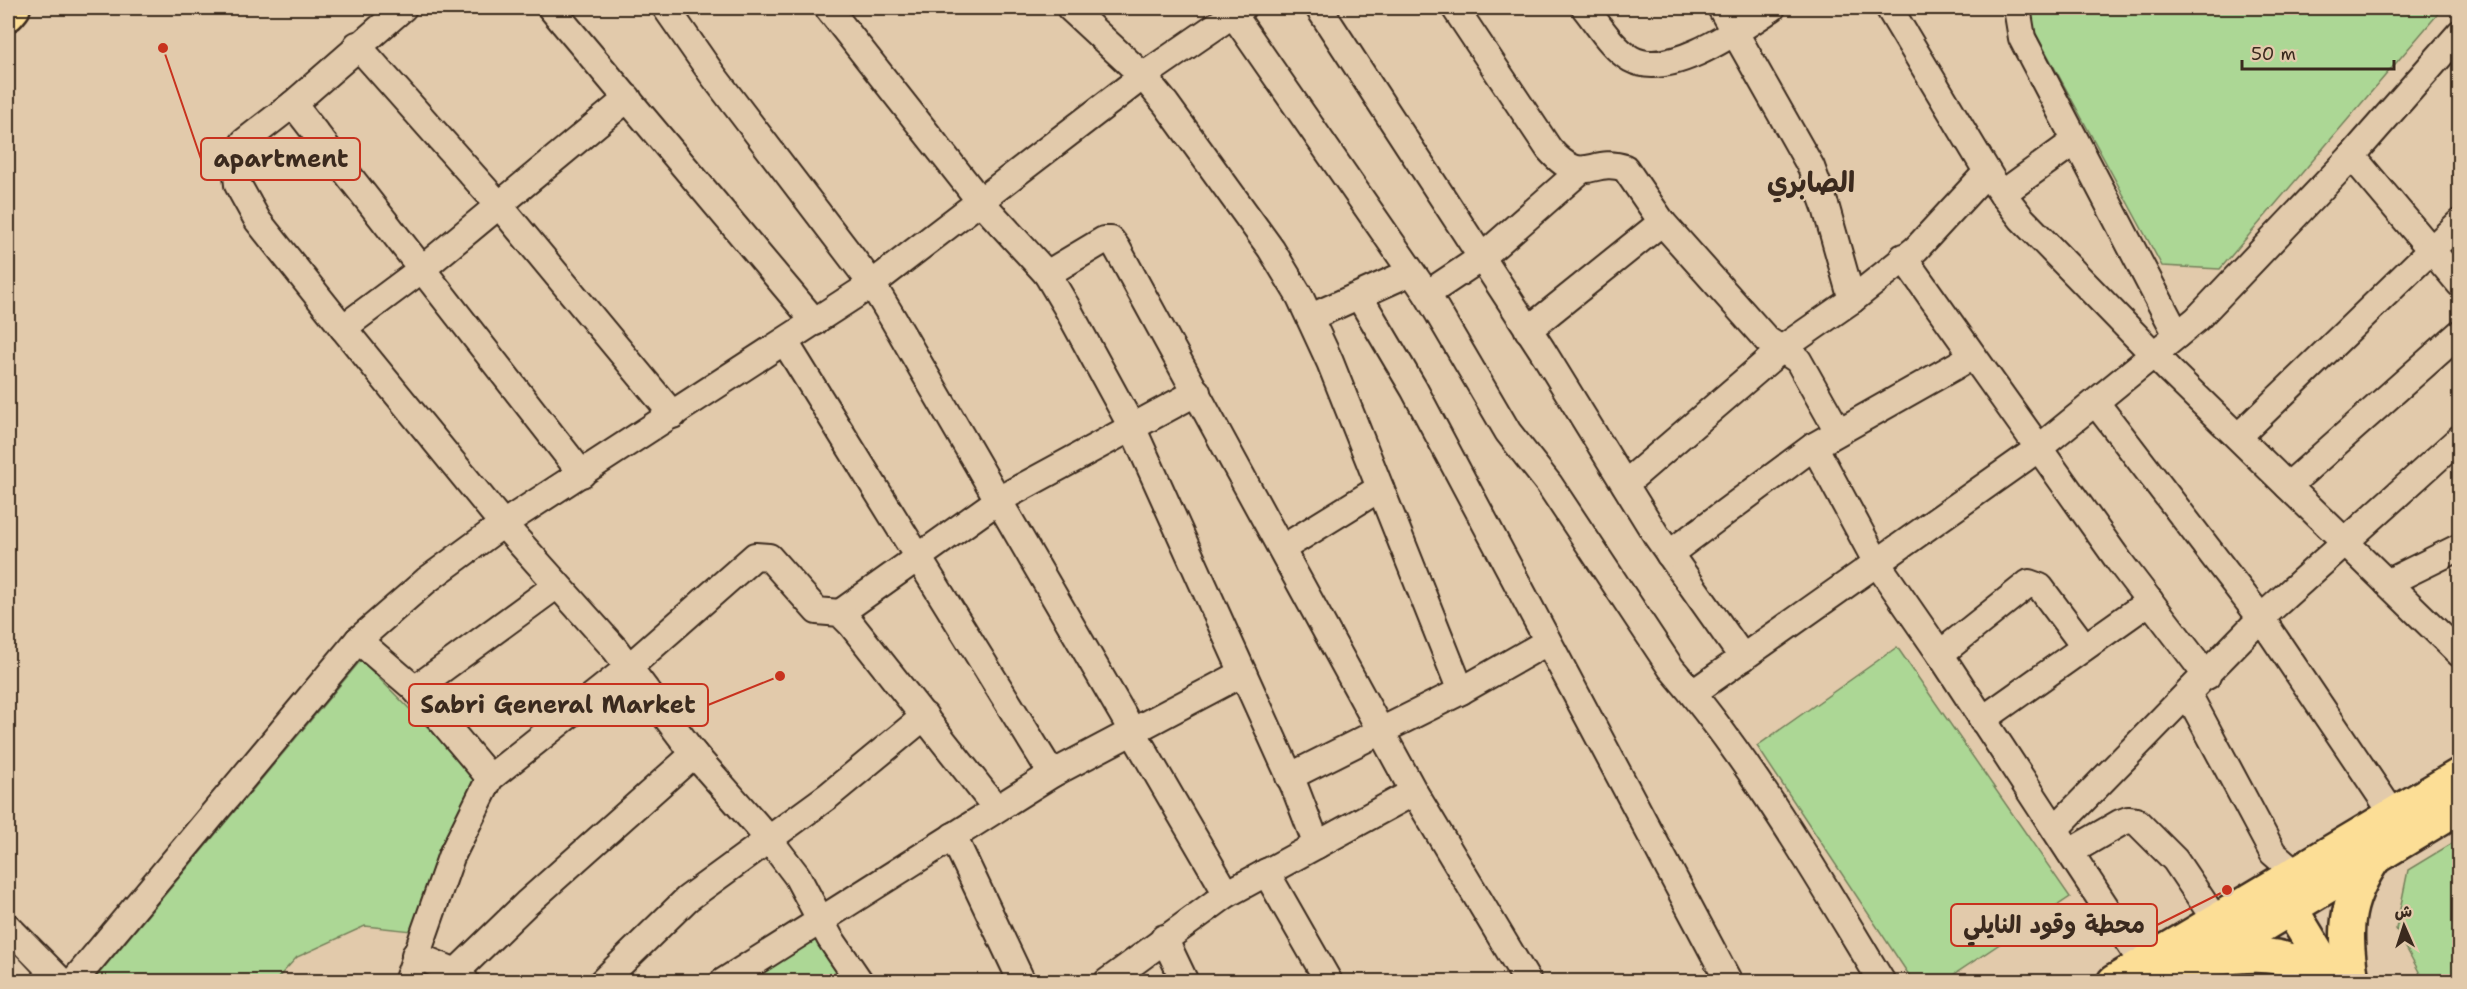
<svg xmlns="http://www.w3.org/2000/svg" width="2467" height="989" viewBox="0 0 2467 989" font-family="'Shantell Sans','Playpen Sans Arabic',sans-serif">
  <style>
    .green { fill: #acd795; stroke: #74805a; stroke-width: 1.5 }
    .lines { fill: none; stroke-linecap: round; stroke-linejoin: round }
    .minor-casing { stroke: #3b2a1e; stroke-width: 30 }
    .major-casing { stroke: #3b2a1e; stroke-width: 38 }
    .minor { stroke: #e2caab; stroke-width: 26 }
    .major { stroke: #fcde96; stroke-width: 33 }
    .labels { text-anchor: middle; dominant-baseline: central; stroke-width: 4.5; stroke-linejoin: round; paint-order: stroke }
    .district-label { font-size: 28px; font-weight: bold; fill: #3b2a1e; stroke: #e2caab }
    .leader { fill: none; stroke: #c8321e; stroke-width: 2 }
    .callout-dot { fill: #c8321e; stroke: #e2caab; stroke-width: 2 }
    .callout { fill: #e2caab; stroke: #c8321e; stroke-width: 2 }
    .callout-label { font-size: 24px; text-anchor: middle; font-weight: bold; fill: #3b2a1e }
  </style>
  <rect width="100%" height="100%" fill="#e2caab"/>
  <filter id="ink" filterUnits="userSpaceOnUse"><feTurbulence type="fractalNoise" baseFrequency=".0167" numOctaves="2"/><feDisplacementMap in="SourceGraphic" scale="12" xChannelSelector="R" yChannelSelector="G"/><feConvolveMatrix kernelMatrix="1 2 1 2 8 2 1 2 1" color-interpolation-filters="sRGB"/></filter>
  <g filter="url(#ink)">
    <g class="green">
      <polygon points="2022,8 2443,8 2220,269 2162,266"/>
      <polygon points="1897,647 2070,897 1944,981 1913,981 1757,746"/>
      <polygon points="361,660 479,779 440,846 412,931 365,926 297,957 275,981 92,982"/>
      <polygon points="2459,839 2459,981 2424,981 2396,929 2408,870"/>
      <polygon points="816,939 849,982 743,982"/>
    </g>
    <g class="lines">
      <defs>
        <g id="minor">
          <polyline points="403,8 293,104 244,142 235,156 238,185 258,221 343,328 503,524 615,649 694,754 768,838 797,876 830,938 860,982"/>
          <polyline points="551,8 815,322"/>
          <polyline points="666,8 712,74 872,284 892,317 1227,894"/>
          <polyline points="828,8 980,201 1047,274 1066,306 1132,427 1295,788 1317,845"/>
          <polyline points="1070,8 1143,76 1166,104 1271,249 1300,297 1330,362 1461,691"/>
          <polyline points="1319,8 1542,350 1656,535 1743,658"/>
          <path d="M1455,8L1549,149C1584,189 1591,156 1625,168L1662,222L1767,340L1798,360L1838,431"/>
          <path d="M1585,8C1598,24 1612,48 1631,59C1669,80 1740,29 1772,8"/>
          <polyline points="1721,8 1811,167 1826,208 1852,300"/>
          <polyline points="1889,8 1994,183 2022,219 2170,371 2460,654"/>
          <polyline points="2017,8 2022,38 2177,335"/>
          <path d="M1233,14L1427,294L1508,432L1549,484L1671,668C1753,763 1817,875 1882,982"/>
          <polyline points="357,45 499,205 673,415"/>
          <polyline points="293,104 582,474"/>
          <polyline points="2352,156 2460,284"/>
          <polyline points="2002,194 2075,141"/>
          <polyline points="1903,257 2119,561 2207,676"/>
          <polyline points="1047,274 1104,240 1111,240 1117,248 1414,792 1528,982"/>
          <polyline points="1427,294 1481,258 1580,171"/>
          <polyline points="1359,296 1414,389 1729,982"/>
          <polyline points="1311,317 1411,272"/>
          <polyline points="343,328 422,269 628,98"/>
          <polyline points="1528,330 1662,222"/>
          <polyline points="785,342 1052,774"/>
          <polyline points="2096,403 2261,618 2393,814"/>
          <polyline points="2239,436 2460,222"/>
          <polyline points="1814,446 1877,563 1940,654 2143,964"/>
          <polyline points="1625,484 1783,348 1852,300 1916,249 1987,172"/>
          <polyline points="2288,486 2460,333"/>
          <polyline points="1283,548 1380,488"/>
          <polyline points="1669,554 1814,446 1973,356"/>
          <polyline points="2387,583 2460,547"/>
          <polyline points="840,613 1000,499 1197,392"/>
          <polyline points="358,640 415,689 490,778"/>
          <polyline points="1940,654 2029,583 2040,587 2084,646"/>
          <polyline points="415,689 557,585"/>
          <polyline points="1693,693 2039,448 2197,319 2352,156 2460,33"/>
          <polyline points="2188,694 2273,853 2296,873"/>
          <polyline points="1982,720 2150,601"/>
          <polyline points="1289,777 1461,691 1547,642"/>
          <polyline points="2055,829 2261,618 2460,438"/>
          <polyline points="953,836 1022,982"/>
          <polyline points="2070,852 2120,823 2128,820 2136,821 2175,860 2216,921"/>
          <polyline points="1266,872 1329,982"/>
          <polyline points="8,927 62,982"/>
          <polyline points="1164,938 1185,982"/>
          <polyline points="415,955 456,972 466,982"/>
          <polyline points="8,966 23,982"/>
          <polyline points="456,972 526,904 694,754"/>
          <polyline points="73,982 358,640 427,580 503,524 872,284 1143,76 1242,8"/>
          <polyline points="407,982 451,857 490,778 628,668 755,556 769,557 817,611 840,613 851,624 996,808"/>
          <polyline points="602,982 687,899 828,796 925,716"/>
          <polyline points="723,982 1052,774 1243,673"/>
          <polyline points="1107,982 1227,894 1414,792"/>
        </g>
        <g id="major">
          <polyline points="8,14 13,8"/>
          <polyline points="2280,891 2335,982"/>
          <path d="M2214,959C2272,950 2284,956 2335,981"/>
          <path d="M2351,974C2343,926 2347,898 2375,857"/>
          <polyline points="2114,982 2460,775"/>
          <polyline points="2168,982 2460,806"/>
        </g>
      </defs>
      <use href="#minor" class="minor-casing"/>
      <use href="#major" class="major-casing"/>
      <use href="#minor" class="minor"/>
      <use href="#major" class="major"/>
    </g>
  </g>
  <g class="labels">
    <g class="district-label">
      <text x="1811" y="182">الصابري</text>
    </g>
  </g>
  <path class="leader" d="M163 48L201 159M780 676L708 705M2227 890L2157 925"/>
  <g class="callout-dot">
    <circle cx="163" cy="48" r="6"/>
    <circle cx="780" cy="676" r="6"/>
    <circle cx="2227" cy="890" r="6"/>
  </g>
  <g class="callout">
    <rect x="201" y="138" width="159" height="42" rx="6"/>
    <rect x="409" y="684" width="299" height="42" rx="6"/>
    <rect x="1951" y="904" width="206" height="42" rx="6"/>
  </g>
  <g class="callout-label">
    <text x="281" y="167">apartment</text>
    <text x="558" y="713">Sabri General Market</text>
    <text x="2054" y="933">محطة وقود النايلي</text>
  </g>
  <rect width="2467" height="989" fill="none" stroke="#e2caab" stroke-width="30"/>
  <rect x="15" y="15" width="2437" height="959" fill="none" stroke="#3b2a1e" stroke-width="2" filter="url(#ink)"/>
  <g transform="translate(2404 926) rotate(357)" stroke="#e2caab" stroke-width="4.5" paint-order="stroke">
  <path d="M0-4.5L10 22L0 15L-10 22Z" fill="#3b2a1e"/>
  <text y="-9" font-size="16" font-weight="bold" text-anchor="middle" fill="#3b2a1e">ش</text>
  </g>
  <path d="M2242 60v9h152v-9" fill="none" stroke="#3b2a1e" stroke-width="3"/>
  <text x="2251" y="60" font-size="18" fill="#3b2a1e" stroke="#e2caab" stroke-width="4.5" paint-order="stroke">50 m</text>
</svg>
